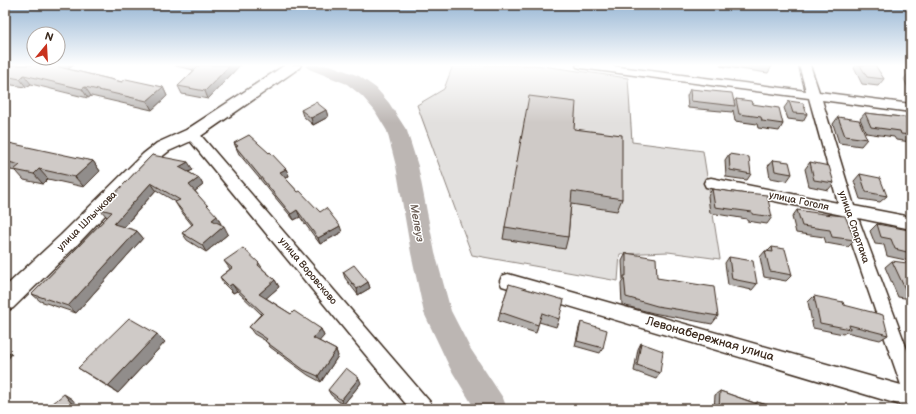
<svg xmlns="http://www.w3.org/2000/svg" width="916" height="414" viewBox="0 0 916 414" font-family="'Balsamiq Sans',sans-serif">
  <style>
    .green { fill: #e2e0de; stroke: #8e857e }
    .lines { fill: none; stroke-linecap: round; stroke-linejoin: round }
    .river { fill: #bcb6b3; fill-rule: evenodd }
    .minor-casing { stroke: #3b2a1e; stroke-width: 3 }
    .tertiary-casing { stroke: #3b2a1e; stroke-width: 3 }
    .minor { fill: #fff; fill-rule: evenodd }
    .tertiary { fill: #fff; fill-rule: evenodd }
    .wall { fill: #b2aeab; stroke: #3b2a1e }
    .shaded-wall { fill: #918d8b; stroke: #3b2a1e }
    .building { fill: #cfcac7; stroke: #3b2a1e }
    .labels { text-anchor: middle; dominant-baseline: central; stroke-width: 3; stroke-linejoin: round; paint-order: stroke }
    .street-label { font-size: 10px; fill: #3b2a1e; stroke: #fff }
    .water-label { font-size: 11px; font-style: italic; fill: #685b52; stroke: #fff }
    .near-street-label { font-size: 12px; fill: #3b2a1e; stroke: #fff }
  </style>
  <rect width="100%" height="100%" fill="#fff"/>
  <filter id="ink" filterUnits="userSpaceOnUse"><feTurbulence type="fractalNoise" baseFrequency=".025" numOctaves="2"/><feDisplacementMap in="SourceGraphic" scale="8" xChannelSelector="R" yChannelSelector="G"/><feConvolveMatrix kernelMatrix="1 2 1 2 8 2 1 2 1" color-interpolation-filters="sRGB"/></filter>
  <g filter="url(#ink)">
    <polygon class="green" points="453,65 536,65 628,78 632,142 703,151 720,259 668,252 620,254 618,281 472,255 417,105 444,89"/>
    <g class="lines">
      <polygon class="river" points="306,65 330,65 359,76 376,88 389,103 407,131 418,166 435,253 451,311 470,348 503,398 507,409 475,409 450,368 424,313 411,253 396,166 387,131 375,111 362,96 347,84 309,69"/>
      <defs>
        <g id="minor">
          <polygon points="576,65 604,65 806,91 799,65 810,65 819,92 911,104 911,112 822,100 854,206 911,217 911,229 858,218 911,360 911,408 502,286 500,281 502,276 508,274 901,385 842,215 711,188 706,187 704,183 706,179 711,178 838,203 809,98 581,68 577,67"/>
          <polygon points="192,130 197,131 430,402 433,409 410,409 187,137 185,134 187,131"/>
        </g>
        <polygon id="tertiary" points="285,65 301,65 299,68 198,138 169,151 155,162 75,247 13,308 5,311 5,287 61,235 143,154 157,143 186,130"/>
      </defs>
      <use href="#minor" class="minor-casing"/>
      <use href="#tertiary" class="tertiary-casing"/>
      <use href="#minor" class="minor"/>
      <use href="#tertiary" class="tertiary"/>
    </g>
    <g class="wall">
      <polygon points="5,65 74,65 68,69 122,82 163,87 167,96 152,110 91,96 88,98 31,84 26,87 12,85 8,80 5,79"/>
      <polygon points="175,65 240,65 208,99 182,94 178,86 194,70 176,66"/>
      <polygon points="721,65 771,65 772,66 768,73 720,66"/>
      <polygon points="856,65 875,65 884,79 878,86 862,84 854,68"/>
      <polygon points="909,72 911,72 911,90 909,90 904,79"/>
      <polygon points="690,89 734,102 736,99 752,104 783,124 779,131 758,128 757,124 735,121 733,110 732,112 688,108 687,96"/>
      <polygon points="789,101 807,114 803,121 788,119 784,108"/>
      <polygon points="301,110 326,110 328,117 313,125 303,116"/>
      <polygon points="865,113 911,118 911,142 896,140 894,137 866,133 860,119"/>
      <polygon points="838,117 867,139 861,146 839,143 833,124"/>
      <polygon points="574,129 622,199 617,211 571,204 568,237 565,249 503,239 505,227"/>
      <polygon points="234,143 286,169 289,176 285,178 298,192 342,232 320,244 300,217 294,220 239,154"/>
      <polygon points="5,146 93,161 100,171 84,187 48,179 43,184 24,180 16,171 5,169"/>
      <polygon points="729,154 751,174 747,180 726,177 725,160"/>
      <polygon points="152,155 193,170 188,172 199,178 203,185 195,191 221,224 220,224 228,234 206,252 187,240 182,233 192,225 180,210 175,202 176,202 156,190 124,227 137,231 143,238 76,313 40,301 32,294 107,217 106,216 100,209"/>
      <polygon points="773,160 792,174 787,181 770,178 768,166"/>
      <polygon points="810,162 834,183 828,190 809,186 805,169"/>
      <polygon points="860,174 887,196 880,202 860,199 854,181"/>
      <polygon points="712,189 747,194 747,193 772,217 767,224 747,221 747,219 710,213 708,196"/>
      <polygon points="797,210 855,240 848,247 826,243 824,237 796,233 792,217"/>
      <polygon points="877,224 911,235 911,260 910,261 887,256 884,245 875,244 870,231"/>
      <polygon points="772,247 792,275 786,281 764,277 760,257 765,251 768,251"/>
      <polygon points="626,253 657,278 718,316 712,324 653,313 622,305 621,284 623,280 622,261"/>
      <polygon points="729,257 757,284 752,290 728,285 725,263"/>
      <polygon points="224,261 259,263 263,269 275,280 279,287 266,298 291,314 321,329 324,336 319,341 336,350 338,356 321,382 308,375 270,347 266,341 254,334 249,327 261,314 237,291 233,293 224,284 220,277 230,269"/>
      <polygon points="892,261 911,272 911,299 898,297 885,267"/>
      <polygon points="343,272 368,282 370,288 358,295 345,278"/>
      <polygon points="509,284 559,319 556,327 539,322 536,333 498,321 500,312"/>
      <polygon points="814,296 888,335 880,340 846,332 843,334 813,328 808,302"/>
      <polygon points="581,322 603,348 600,353 575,346 579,328"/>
      <polygon points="157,334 165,342 118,393 78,368"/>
      <polygon points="641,343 660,373 656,379 634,371 638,349"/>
      <polygon points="361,383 343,405 331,395 328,390"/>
      <polygon points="720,391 755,403 757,402 780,409 714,409 715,395"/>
    </g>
    <g class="shaded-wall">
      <polygon points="57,65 74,65 61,74 55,66"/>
      <polygon points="230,65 240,65 208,99 205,91"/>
      <polygon points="24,75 31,84 26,87 20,79"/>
      <polygon points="85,87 91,96 88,98 82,89"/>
      <polygon points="163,87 167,96 152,110 147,101"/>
      <polygon points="326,110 328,117 313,125 311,118"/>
      <polygon points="93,161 100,171 84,187 75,177"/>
      <polygon points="188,162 193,170 183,174 179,167"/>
      <polygon points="39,169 48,179 43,184 34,174"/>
      <polygon points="286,169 289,176 283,179 280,172"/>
      <polygon points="199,178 203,185 194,192 189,185"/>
      <polygon points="151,183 156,190 120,231 114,224"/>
      <polygon points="297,210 300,217 294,220 291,214"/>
      <polygon points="217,216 221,224 217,227 212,220"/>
      <polygon points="224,226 228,234 206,252 202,245"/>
      <polygon points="340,226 342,232 320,244 318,238"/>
      <polygon points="137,231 143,238 76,313 68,306"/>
      <polygon points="275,280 279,287 263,301 259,294"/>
      <polygon points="368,282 370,288 358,295 357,289"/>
      <polygon points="232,284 237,291 233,293 229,286"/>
      <polygon points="321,329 324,336 316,345 313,338"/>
      <polygon points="157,334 165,342 118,393 108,386"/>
      <polygon points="5,350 12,354 5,362"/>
      <polygon points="336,350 338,356 321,382 318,376"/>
      <polygon points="359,378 361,383 343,405 341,400"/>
      <polygon points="64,394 72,399 80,409 76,409"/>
    </g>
    <g class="building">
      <polygon points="5,65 57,65 55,66 122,82 126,79 163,87 147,101 85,87 82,89 24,75 20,79 5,76 10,73 5,72"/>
      <polygon points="200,65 230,65 205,91 178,86"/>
      <polygon points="760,65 771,65 772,66"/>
      <polygon points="860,65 875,65 884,79 867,77"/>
      <polygon points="690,89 732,93 735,106 691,101"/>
      <polygon points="529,96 576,102 574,129 622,135 622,199 572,191 568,237 505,227"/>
      <polygon points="736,99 751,101 752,104 779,108 783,124 762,121 761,117 739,114"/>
      <polygon points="789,101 803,103 807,114 793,113"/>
      <polygon points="316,102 326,110 311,118 301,110"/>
      <polygon points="865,113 911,118 911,135 901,134 900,131 871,127"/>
      <polygon points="838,117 859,120 867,139 845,136"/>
      <polygon points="249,135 269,153 270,152 286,169 280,172 298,192 300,191 320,212 326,208 340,226 318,238 297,210 291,214 236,147 238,146 234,143"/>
      <polygon points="9,143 93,161 75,177 39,169 34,174 14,170 20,165 5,161 5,146"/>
      <polygon points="729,154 749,157 751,174 730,170"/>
      <polygon points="152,155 188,162 179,167 199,178 189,185 217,216 212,220 224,226 202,245 182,233 193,224 175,202 180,200 151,183 114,224 137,231 68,306 32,294 112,212 100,209"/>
      <polygon points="773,160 789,162 792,174 775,171"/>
      <polygon points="810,162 829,166 834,183 814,180"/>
      <polygon points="860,174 880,178 887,196 866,192"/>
      <polygon points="712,189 748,194 747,193 767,195 772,217 752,214 752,212 715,207"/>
      <polygon points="797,210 824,214 845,216 855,240 832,237 830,230 802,226"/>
      <polygon points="877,224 909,230 911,235 911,253 895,249 891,239 881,237"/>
      <polygon points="772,247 785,249 792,275 770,271 765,251 773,252"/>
      <polygon points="243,248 259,263 258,265 275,280 259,294 291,314 294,311 321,329 313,338 336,350 318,376 304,370 265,341 267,339 249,327 263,313 232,284 229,286 220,277 232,268 224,261"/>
      <polygon points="626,253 656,258 657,278 714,287 718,316 657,306 626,297 624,276 626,276"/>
      <polygon points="729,257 753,261 757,284 732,279"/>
      <polygon points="892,261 907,263 911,272 911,292 906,291"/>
      <polygon points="354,265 368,282 357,289 343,272"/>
      <polygon points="509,284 564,300 559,319 542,313 538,325 500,312"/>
      <polygon points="814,296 843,302 844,305 883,315 888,335 849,325 850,329 820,323"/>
      <polygon points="129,318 157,334 108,386 78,368"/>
      <polygon points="581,322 607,330 603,348 577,341"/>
      <polygon points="641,343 663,351 660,373 637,365"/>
      <polygon points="346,368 359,378 341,400 328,390"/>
      <polygon points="720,391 757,404 757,402 780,409 719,409"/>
      <polygon points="64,394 76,409 46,409"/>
    </g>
  </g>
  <linearGradient id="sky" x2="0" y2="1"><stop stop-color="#96b5d3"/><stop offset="0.53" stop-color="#fff"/><stop offset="1" stop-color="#fff" stop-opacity="0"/></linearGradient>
  <rect width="916" height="123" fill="url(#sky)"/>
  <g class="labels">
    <g class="street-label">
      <text transform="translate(799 201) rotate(12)">улица Гоголя</text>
      <text transform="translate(87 221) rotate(-45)">улица Шлычкова</text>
      <text transform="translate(854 227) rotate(71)">улица Спартака</text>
      <text transform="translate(308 271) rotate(50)">улица Воровсково</text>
    </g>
    <g class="water-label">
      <text transform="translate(417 223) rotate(80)">Мелеуз</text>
    </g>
    <g class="near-street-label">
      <text transform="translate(710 339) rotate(16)">Левонабережная улица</text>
    </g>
  </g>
  <rect width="916" height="414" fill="none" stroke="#fff" stroke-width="20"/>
  <rect x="10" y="10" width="896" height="394" fill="none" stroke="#3b2a1e" stroke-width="1.5" filter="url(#ink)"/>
  <g transform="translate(46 46) rotate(18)"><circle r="19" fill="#ffffff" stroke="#b1aaa5"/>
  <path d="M0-3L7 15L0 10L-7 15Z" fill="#c8321e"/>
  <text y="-6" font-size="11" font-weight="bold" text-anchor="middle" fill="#3b2a1e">N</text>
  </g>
</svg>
